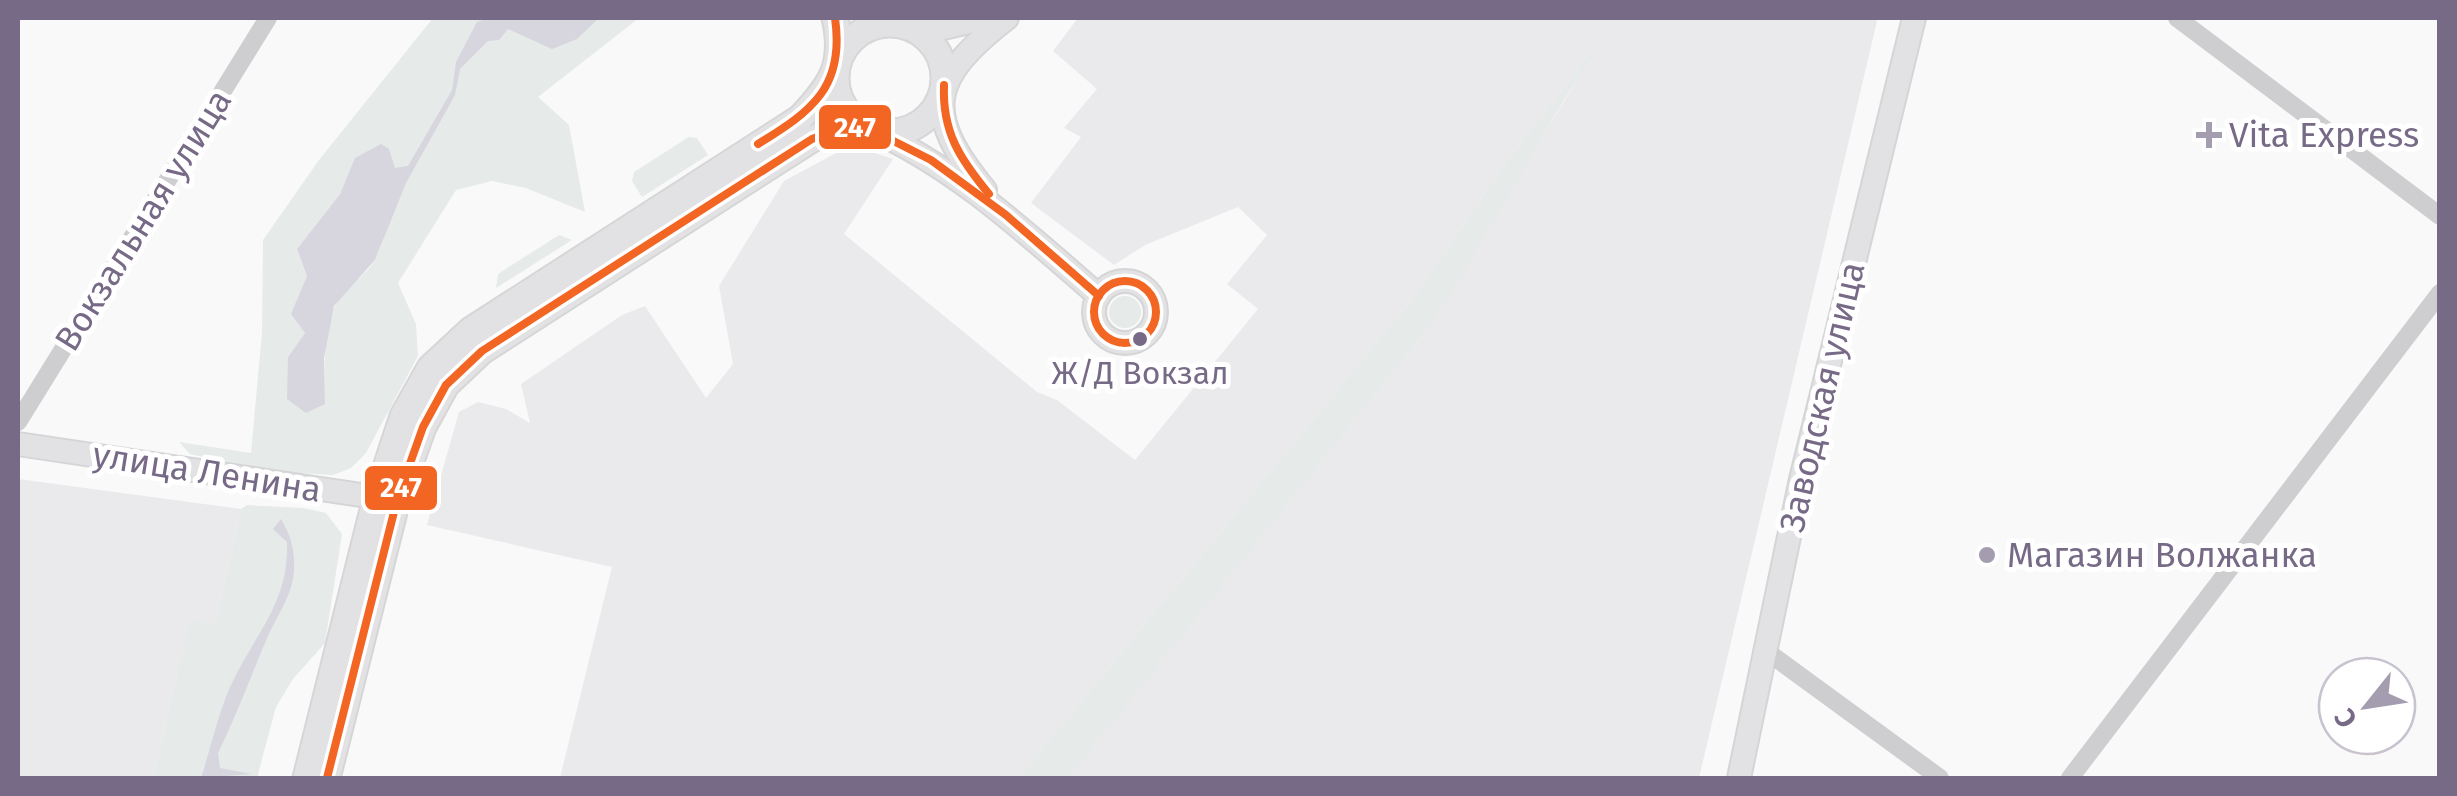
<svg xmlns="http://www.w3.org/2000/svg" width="2457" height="796" viewBox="0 0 2457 796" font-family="'Fira Sans',sans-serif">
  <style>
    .built { fill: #eae9eb }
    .green { fill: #e6eae9; fill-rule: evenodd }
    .water { fill: #d7d5de }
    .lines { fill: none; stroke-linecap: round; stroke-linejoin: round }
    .secondary-casing { stroke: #d5d5d7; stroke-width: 26 }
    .primary-casing { stroke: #d7d6d7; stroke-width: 29 }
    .street { stroke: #ceced0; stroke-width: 18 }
    .secondary { stroke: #e2e1e3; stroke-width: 22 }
    .primary { stroke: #e2e1e3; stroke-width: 25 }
    .bus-1-casing { stroke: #fff; stroke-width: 15 }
    .bus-1 { stroke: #f26522; stroke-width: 8 }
    .poi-dot { fill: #a49caf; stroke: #fff; stroke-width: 4 }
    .bus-dot { fill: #776a87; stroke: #fff; stroke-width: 4 }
    .labels { text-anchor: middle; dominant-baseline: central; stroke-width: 10; stroke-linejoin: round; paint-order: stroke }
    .bus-label { font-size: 32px; fill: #776a87; stroke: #fff }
    .poi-label { font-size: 35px; fill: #776a87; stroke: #fff; text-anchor: start }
    .street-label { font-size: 35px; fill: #776a87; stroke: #fff }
    .line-badge { stroke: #fff; stroke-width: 4 }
    .badge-label { font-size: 28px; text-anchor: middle; font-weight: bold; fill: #fff }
  </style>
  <rect width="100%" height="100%" fill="#f9f9f9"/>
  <g class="built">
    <polygon points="1078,18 1874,18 1877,21 1699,778 1067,778 1421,337 1602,39 1509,158 1412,299 1018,778 560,778 612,567 427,525 459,412 478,402 506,409 530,423 521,384 622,315 645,306 706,398 733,364 719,286 784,181 840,151 866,150 893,159 844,234 1037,392 1057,400 1135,460 1258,309 1227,284 1267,235 1238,207 1145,245 1114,265 1031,203 1081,137 1064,128 1097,89 1053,51"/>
    <polygon points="18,479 241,509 215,624 190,620 153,778 18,778"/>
  </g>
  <g class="green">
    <path d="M433,18H639L538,97L569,125L585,212L526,188L492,181L456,190L398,283L416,324L418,356L366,453L351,468L333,475L266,471L190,454L179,442L251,453L262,332L263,240L319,160ZM389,149C397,176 389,239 373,263C362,279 339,292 333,311C323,341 324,372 325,404L288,357L305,333L292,314L307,276L297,249L340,194L355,159Z"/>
    <polygon points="1612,26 1563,102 1451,294 1421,337 1068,778 1018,778 1412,299 1509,158"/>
    <polygon points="689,137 697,138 708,155 642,197 632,181 634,172"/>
    <polygon points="559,235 572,240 496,288 498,274"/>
    <circle cx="1125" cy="312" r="16"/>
    <polygon points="247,505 303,508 326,513 342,534 325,643 293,679 276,707 257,778 153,778 190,619 215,624 241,509"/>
  </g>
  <g class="water">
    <polygon points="489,18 599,18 577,39 552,49 508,29 499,40 488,41 460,69 455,95 406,183 375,260 334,306 324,358 325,404 306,413 287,399 288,357 305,333 291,314 307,276 297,249 340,194 355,158 381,144 389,149 395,168 408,166 452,90 456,62 477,22"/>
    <path d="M281,519C291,536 295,550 294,571C292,596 278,614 268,636C251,675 237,715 218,753L220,768L251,774L201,778C210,751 220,707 232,683C256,632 289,603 287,542L273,529Z"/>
  </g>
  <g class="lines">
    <defs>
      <g id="secondary">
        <polyline points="899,24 943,28 986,18"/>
        <path d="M868,128C956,167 1026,233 1099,296"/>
        <path d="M985,190C921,112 930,78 1007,18"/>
        <circle cx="1125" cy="312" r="31"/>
        <polyline points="18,444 395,500"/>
        <polyline points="1739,778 1801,479 1914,18"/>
      </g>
      <g id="primary">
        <circle cx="890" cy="78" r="54"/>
        <path d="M306,778L376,498L403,416L430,368L471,330L800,118C831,85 846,65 835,18"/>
        <polyline points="327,778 397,500 423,427 446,385 482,351 812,139 844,127 868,128"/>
      </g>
    </defs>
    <use href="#secondary" class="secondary-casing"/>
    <use href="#primary" class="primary-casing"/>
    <g class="street">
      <polyline points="2177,18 2440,216"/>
      <polyline points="18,422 268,18"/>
      <polyline points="1766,651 1940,778"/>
      <polyline points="2070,778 2440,293"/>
    </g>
    <use href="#secondary" class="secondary"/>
    <use href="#primary" class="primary"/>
    <defs>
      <g id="bus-1">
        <path d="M944,85C942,132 960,159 989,194"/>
        <path d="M758,144C812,111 845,87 835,18"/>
        <circle cx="1125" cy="312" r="31"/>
        <polyline points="327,778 397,500 423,427 446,385 482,351 812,139 844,127 868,128 931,160 1006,215 1099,296"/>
      </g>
    </defs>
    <use href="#bus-1" class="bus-1-casing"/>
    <use href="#bus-1" class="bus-1"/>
  </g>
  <g class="poi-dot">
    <path d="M2204 120h10v10h10v10h-10v10h-10v-10h-10v-10h10z"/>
    <circle cx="1987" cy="555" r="10"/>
  </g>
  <circle class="bus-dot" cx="1140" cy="339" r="9"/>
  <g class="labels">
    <g class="bus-label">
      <text x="1140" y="373">Ж/Д Вокзал</text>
    </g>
    <g class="poi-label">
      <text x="2229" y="135">Vita Express</text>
      <text x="2007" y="555">Магазин Волжанка</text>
    </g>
    <g class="street-label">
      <text transform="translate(143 220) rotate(-58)">Вокзальная улица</text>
      <text transform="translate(1822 397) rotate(-77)">Заводская улица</text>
      <text transform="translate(207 472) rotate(9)">улица Ленина</text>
    </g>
  </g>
  <g class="line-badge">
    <rect x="817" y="103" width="76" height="48" rx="10" fill="#f26522"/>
    <rect x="363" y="464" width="76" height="48" rx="10" fill="#f26522"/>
  </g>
  <g class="badge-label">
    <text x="855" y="137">247</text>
    <text x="401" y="497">247</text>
  </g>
  <rect width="2457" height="796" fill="none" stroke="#776a87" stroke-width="40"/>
  <g transform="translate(2367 706) rotate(240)"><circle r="48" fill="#ffffff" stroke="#c9c3cf" stroke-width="2.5"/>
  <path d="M0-8L18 38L0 25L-18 38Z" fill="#a49caf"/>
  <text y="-15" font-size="28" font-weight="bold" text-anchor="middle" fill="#776a87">С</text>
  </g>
</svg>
